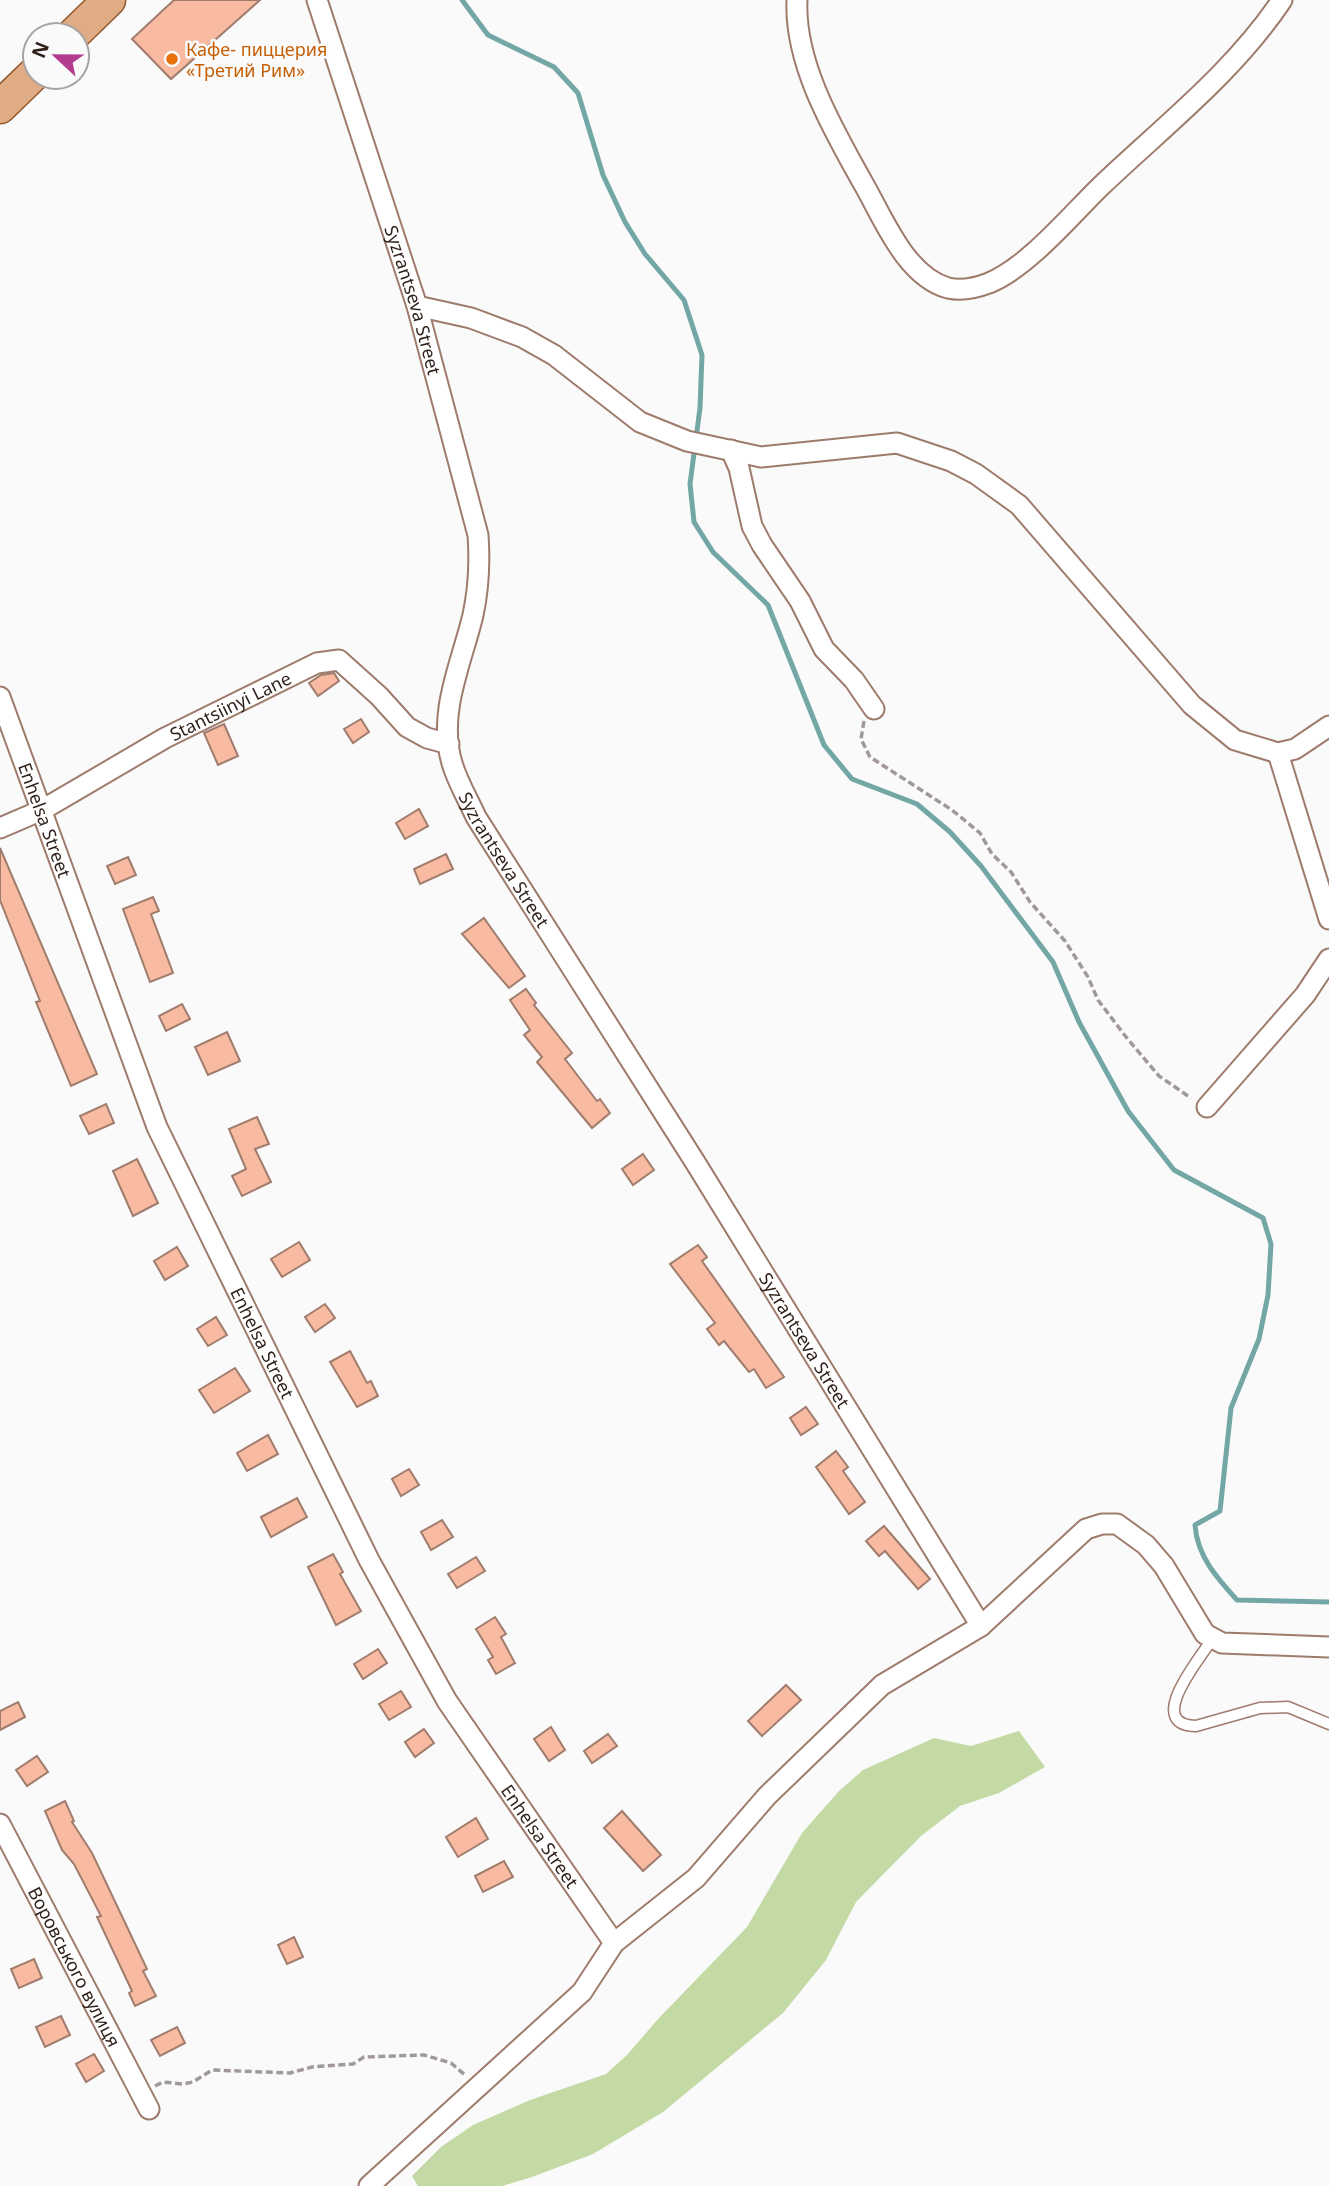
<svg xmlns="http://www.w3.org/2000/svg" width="1329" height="2186" viewBox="0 0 1329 2186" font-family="'Noto Sans',sans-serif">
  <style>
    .green { fill: #c4daa5 }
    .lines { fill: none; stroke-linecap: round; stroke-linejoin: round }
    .stream { stroke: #73a7a6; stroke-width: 5 }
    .building { fill: #f8bba2; stroke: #a07c6d; stroke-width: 2 }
    .service-casing { stroke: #9e7b6c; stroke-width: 13 }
    .minor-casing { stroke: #9e7b6c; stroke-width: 23 }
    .primary-casing { stroke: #93572b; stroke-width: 35 }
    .path { stroke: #a09997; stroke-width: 3.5; stroke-dasharray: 7 3.5; stroke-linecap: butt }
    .service { stroke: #fff; stroke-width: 10 }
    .minor { stroke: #fff; stroke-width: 19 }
    .primary { stroke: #dfac85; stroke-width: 32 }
    .food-dot { fill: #e8710a; stroke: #fafafa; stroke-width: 2.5 }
    .labels { text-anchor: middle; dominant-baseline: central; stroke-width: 5; stroke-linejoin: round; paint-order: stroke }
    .food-label { font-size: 18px; fill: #c56008; stroke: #fafafa; text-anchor: start }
    .street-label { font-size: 18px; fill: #2e1f19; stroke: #fafafa }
  </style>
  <rect width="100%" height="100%" fill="#fafafa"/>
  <polygon class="green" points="1019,1731 1045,1767 999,1793 960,1806 921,1836 856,1902 826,1960 783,2013 663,2112 593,2154 532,2177 502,2186 418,2186 412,2176 441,2147 473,2125 530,2100 606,2074 627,2055 658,2019 747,1927 802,1833 839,1791 863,1770 934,1738 971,1746"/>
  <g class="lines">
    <path class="stream" d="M462,0L488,35L554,67L578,93L603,175L625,222L645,254L684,300L702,355L700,408L690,484L694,522L713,552L768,605L824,745L852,779L917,804L950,832L981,866L1053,962L1079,1022L1128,1111L1174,1170L1263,1218L1271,1244L1268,1295L1259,1339L1231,1408L1220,1511L1195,1525C1197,1556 1217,1578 1237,1600L1329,1602"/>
  </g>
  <g class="building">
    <polygon points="174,0 260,0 171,79 132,39"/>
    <polygon points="334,673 339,681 318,696 309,683 321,675"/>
    <polygon points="361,719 369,732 353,743 344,729"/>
    <polygon points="224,724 238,756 218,765 204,733"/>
    <polygon points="419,809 428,826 405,839 396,823"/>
    <polygon points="0,848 97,1074 71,1086 36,1002 40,1001 0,900"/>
    <polygon points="446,854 453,869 420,884 414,869"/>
    <polygon points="128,857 136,875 115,884 107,866"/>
    <polygon points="153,897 159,911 151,914 173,973 150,982 123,909"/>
    <polygon points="484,918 525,976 509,988 462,934"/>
    <polygon points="526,989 536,1003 534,1005 572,1053 565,1059 597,1101 600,1099 610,1113 592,1128 537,1062 542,1057 524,1035 530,1030 510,1000"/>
    <polygon points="182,1004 190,1019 166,1031 159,1016"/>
    <polygon points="227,1032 240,1061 208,1075 195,1047"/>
    <polygon points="106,1104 114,1123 89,1134 80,1116"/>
    <polygon points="257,1117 269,1144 255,1149 271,1182 242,1196 232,1176 246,1169 229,1129"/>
    <polygon points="643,1154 654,1170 633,1185 622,1169"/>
    <polygon points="137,1159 158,1203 133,1216 113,1171"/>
    <polygon points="299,1242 310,1260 282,1277 271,1259"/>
    <polygon points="698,1245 707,1257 702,1261 784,1377 766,1388 754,1369 749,1372 724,1341 719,1345 707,1329 715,1323 670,1264"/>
    <polygon points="177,1247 188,1266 165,1280 154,1261"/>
    <polygon points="325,1304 335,1318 315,1332 305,1317"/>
    <polygon points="216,1317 227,1335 208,1346 197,1329"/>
    <polygon points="350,1351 367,1383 371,1381 378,1396 357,1407 330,1362"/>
    <polygon points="235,1368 250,1391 214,1413 199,1390"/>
    <polygon points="806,1407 818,1424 801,1435 790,1418"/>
    <polygon points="268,1435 278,1454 247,1471 237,1453"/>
    <polygon points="836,1451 848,1467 843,1471 865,1502 849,1514 816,1467"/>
    <polygon points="409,1469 419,1485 401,1496 392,1479"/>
    <polygon points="297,1498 307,1517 271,1537 261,1517"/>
    <polygon points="442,1520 453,1537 431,1550 421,1532"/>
    <polygon points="884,1526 930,1579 918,1589 885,1551 879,1556 866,1541"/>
    <polygon points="333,1554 343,1572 340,1574 361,1611 336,1625 308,1567"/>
    <polygon points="476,1557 485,1571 457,1588 448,1574"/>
    <polygon points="495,1617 506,1634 501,1637 515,1663 496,1674 488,1660 493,1657 476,1629"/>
    <polygon points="378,1649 387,1663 363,1679 354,1664"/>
    <polygon points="786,1685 801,1700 762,1736 748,1721"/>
    <polygon points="401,1691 411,1707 389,1720 379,1704"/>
    <polygon points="18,1702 25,1717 0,1730 0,1711"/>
    <polygon points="551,1727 565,1750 549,1761 534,1739"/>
    <polygon points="424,1729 434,1743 415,1757 405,1742"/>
    <polygon points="608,1734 617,1746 592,1763 584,1751"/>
    <polygon points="37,1756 48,1772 27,1786 16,1770"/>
    <polygon points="65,1801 74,1821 72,1822 92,1853 147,1969 143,1971 156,1996 135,2006 129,1993 132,1991 97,1917 101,1916 74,1864 62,1850 45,1811"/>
    <polygon points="622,1811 661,1855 643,1871 604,1828"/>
    <polygon points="476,1818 488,1839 458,1857 446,1837"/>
    <polygon points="504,1861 513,1877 483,1892 475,1876"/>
    <polygon points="294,1937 303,1957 287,1964 278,1945"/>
    <polygon points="34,1959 42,1978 19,1988 11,1969"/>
    <polygon points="61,2016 70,2035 45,2047 36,2027"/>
    <polygon points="177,2027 185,2043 160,2056 151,2040"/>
    <polygon points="94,2054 104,2071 86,2082 76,2064"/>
  </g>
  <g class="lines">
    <defs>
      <path id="service" d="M1213,1638C1201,1657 1143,1725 1196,1726L1260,1708L1288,1707L1329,1724"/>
      <g id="minor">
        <path id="s1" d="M317,0L417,306L478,535C480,563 479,587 473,615C462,662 437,713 452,763C457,781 468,799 476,817L695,1162L981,1626"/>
        <path d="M797,0C794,63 833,129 863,183C883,217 905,276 948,288C961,291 976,288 989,283C1028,267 1070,216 1101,186C1164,126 1233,73 1282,0"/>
        <polyline points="417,306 471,318 522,337 554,355 640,422 687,441 761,457 897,443 951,461 976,474 1019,505 1192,705 1235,740 1278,753 1295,749 1329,726"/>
        <polyline points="731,450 739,468 752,526 762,545 800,601 824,649 854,680 874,709"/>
        <path id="s2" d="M0,697L157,1127L369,1560L447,1701L614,1943"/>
        <polyline points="1278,753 1329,919"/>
        <path id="s3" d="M0,828L42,810L165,738L317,663L339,660L379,696L407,727L427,738L449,744"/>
        <polyline points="1207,1107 1305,995 1329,959"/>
        <path id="s4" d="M0,1824L149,2109"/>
        <polyline points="369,2186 582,1992 614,1943 696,1878 767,1796 882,1685 981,1626 1086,1529 1102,1524 1117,1524 1146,1545 1164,1566 1205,1634 1222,1643 1329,1647"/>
      </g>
      <g id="primary">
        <polyline points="73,35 109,0"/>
        <polyline points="0,107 35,73"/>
      </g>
    </defs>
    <use href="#service" class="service-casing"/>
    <use href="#minor" class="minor-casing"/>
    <use href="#primary" class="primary-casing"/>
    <g class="path">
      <polyline points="864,721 861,739 870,757 952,810 980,833 992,854 1011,872 1030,902 1065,941 1088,977 1098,1000 1126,1037 1159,1076 1191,1098"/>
      <polyline points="155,2086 163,2082 183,2084 193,2082 212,2070 290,2073 312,2067 353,2064 364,2057 424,2055 451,2063 465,2075"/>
    </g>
    <use href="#service" class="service"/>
    <use href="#minor" class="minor"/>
    <use href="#primary" class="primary"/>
  </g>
  <circle class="food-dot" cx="172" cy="59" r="7"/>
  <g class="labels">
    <g class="food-label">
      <text x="186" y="49">Кафе- пиццерия<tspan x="186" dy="21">«Третий Рим»</tspan></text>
    </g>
    <g class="street-label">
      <text stroke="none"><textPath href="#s1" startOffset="315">Syzrantseva Street</textPath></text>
      <text stroke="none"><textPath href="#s3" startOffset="261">Stantsiinyi Lane</textPath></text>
      <text stroke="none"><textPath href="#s2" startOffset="131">Enhelsa Street</textPath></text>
      <text stroke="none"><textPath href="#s1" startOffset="901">Syzrantseva Street</textPath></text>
      <text stroke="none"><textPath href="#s1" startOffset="1468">Syzrantseva Street</textPath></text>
      <text stroke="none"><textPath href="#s2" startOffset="698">Enhelsa Street</textPath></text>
      <text stroke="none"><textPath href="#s2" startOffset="1265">Enhelsa Street</textPath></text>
      <text stroke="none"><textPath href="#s4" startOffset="161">Воровського вулиця</textPath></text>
    </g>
  </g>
  <g transform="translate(56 56) rotate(292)"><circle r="33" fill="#fafafa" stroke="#a8a2a0" stroke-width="2"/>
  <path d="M0-5L12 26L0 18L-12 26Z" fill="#b33c91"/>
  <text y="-10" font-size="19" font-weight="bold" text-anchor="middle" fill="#2e1f19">N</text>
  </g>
</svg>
